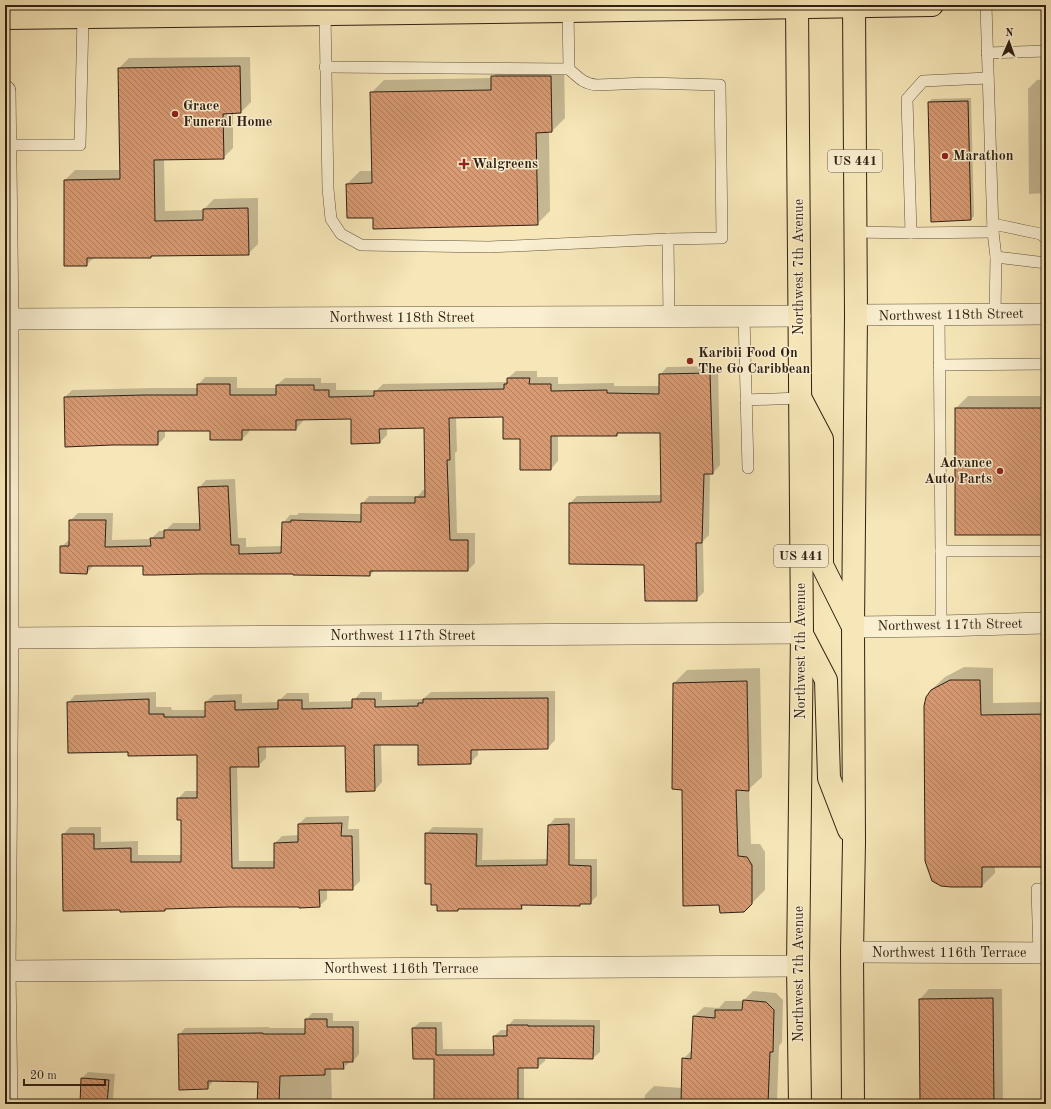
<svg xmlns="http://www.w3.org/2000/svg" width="1051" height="1109" viewBox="0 0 1051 1109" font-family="'Old Standard TT',serif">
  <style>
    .shadow { fill: #0003 }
    .building { fill: url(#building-back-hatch); stroke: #2f2013 }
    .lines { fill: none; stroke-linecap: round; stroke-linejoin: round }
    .lane-casing { stroke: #61523c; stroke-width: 12 }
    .street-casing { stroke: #61523c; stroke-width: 22 }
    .primary-casing { stroke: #2f2013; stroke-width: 24 }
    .highway-casing { stroke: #2f2013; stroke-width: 24 }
    .lane { stroke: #faefd1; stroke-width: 11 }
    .street { stroke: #faefd1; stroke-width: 21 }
    .primary { stroke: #f7e7b8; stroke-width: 22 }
    .highway { stroke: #f7e7b8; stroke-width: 22 }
    .poi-dot { fill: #8f2418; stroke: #faefd1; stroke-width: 1.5 }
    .labels { text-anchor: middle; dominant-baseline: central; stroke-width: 3; stroke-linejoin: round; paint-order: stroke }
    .shield { fill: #faefd1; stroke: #6c5e4c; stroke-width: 1 }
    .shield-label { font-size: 13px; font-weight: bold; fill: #2f2013 }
    .poi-label { font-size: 14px; font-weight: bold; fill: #2f2013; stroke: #faefd1; text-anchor: start }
    .street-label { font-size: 14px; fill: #2f2013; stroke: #faefd1 }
  </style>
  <defs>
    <pattern id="building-back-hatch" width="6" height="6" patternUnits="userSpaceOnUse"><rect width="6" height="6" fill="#d79a73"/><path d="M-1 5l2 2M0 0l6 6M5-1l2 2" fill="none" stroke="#af7d5d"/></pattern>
  </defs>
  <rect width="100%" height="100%" fill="#f7e7b8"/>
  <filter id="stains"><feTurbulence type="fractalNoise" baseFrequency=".005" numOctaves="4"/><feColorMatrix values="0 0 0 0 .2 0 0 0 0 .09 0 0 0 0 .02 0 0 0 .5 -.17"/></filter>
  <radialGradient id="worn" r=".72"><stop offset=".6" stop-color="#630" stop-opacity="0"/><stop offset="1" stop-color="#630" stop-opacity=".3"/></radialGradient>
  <g class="shadow">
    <polygon points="250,57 251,102 241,112 233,113 233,148 223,158 164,159 165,211 203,210 214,199 258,198 258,244 248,254 152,255 151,257 95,257 86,265 65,180 75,170 121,170 119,68 129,58"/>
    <polygon points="505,63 564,63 565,118 552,131 549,131 550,211 537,224 374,217 347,184 360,171 373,171 371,93 384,80 492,78"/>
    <polygon points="1046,79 1046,193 1029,194 1028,89 1037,80"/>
    <polygon points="971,98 974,216 971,219 929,102 932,99"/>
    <polygon points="718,366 720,465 713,473 710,473 709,535 703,541 704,592 696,600 645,564 570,503 577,496 662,495 661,432 619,432 617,435 558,435 558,461 551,469 521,438 504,416 456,417 457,451 455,453 457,533 475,533 475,563 468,570 375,570 370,575 144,565 94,565 87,573 61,547 70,539 70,521 78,513 113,513 112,540 151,539 159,531 165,531 173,523 201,523 199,488 206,480 235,479 238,538 246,538 246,547 282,546 283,523 290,515 297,515 299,513 362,514 362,504 369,496 418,496 423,490 426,490 425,427 387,428 387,435 380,442 352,418 303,419 303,421 296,429 249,429 249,432 242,439 211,430 165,430 165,437 158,444 65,397 72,390 152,388 198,388 198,385 205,377 237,377 237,388 277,388 277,385 285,378 321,378 321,383 336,383 336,390 377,390 383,384 507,382 508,378 516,371 537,371 537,377 558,377 558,384 614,383 614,386 660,386 660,375 667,367"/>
    <polygon points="968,396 1046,396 1046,534 956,408"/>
    <polygon points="964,667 993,668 993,703 1046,702 1046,866 995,866 995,873 982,886 931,690 945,677"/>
    <polygon points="760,668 762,777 749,789 751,844 760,844 765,852 765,890 744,911 720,904 683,789 674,683 687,670"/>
    <polygon points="555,691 555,740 548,748 478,749 478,755 470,763 419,744 381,744 382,782 375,790 346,744 266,745 266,758 258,766 237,766 239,861 275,861 275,843 282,836 299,835 299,824 306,817 349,816 348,829 359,829 360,881 352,889 327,889 327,899 319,906 230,906 167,908 165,910 63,835 70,827 101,827 101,842 138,841 138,855 182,855 182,819 178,799 185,791 198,791 198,754 129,751 68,703 75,695 156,692 156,707 171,707 172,710 206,710 206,702 214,695 242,694 242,703 279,702 279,701 287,693 309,693 309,702 353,701 361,692 382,692 382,700 423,699 431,692"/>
    <polygon points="555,818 575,818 575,859 597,859 597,896 590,903 581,903 580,905 525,904 521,908 460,908 458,910 438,904 432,883 426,834 433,827 483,828 482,860 548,859 549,825"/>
    <polygon points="929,989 1002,989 1003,1104 921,1104 920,999"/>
    <polygon points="753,991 776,993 783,1000 782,1042 779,1046 777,1100 772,1104 644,1104 645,1095 654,1086 682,1088 683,1059 692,1050 694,1016 704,1007 719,1008 725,1001 743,1001"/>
    <polygon points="312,1013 333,1013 333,1021 359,1021 359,1054 353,1061 350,1061 350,1062 343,1068 331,1068 332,1104 258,1104 259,1081 214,1080 208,1088 179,1035 185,1028 269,1027 269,1028 306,1028 306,1020"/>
    <polygon points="514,1019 600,1020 600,1052 593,1058 545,1057 545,1061 538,1067 524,1067 524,1104 487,1104 435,1058 413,1028 420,1022 442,1022 443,1049 495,1049 494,1036 501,1030 508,1030 508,1026"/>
    <polygon points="88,1072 115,1074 113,1098 114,1098 115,1104 81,1104 82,1078"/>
  </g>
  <g class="building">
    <polygon points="240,66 241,113 223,114 224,159 154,160 155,221 203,220 203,209 248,208 249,255 151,256 151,258 87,258 87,266 64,266 64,180 120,179 118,68"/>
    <polygon points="491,76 551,76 552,132 536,133 538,225 373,229 373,218 347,218 346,184 372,183 370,92 491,90"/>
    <polygon points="968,101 971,220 931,222 928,102"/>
    <polygon points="710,373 713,474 704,474 702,543 696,543 697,601 645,601 644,565 569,564 569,503 661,502 660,433 617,433 617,436 551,436 551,470 520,470 520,439 503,439 503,417 449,418 450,460 447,460 450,540 468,540 468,571 370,571 370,576 293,575 293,574 200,574 154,575 143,575 143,566 88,566 87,574 60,573 60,546 69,546 69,520 106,520 105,547 151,546 150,538 164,538 164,530 200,530 198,487 228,486 231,545 239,545 239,554 281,553 282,522 291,522 291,520 361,522 361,503 415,503 415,497 425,497 424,428 379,429 380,443 351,444 351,419 296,420 296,430 242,430 242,440 210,440 210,431 158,431 158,445 112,445 65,447 64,397 144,395 197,395 197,384 230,384 230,395 276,395 276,385 314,385 314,390 329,390 329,397 374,396 374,391 504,389 504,384 507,384 507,378 530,378 529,384 551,384 551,391 607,390 607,393 659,394 659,374"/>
    <rect x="955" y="408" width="91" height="127"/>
    <polygon points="950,680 980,680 981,715 1046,714 1046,867 982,867 982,887 951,887 941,886 932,881 925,861 924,706 926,697 931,690"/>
    <polygon points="747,681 749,791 736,790 738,856 747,857 752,865 752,904 744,912 720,913 719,905 683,906 682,790 672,789 673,683"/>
    <polygon points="548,698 548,749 471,750 471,764 418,765 418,745 374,745 375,791 346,792 345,746 258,747 259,767 230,767 232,868 274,868 274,843 298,842 298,824 342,823 341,836 352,836 353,890 319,890 320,907 299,908 299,907 229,907 165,909 165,911 120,912 120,910 63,911 62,834 94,834 94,849 131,848 131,862 181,862 181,820 177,820 177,798 197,798 197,755 128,756 128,752 68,753 67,702 149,699 149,714 164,714 164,717 205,717 205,702 235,701 235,710 278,709 278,700 302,700 302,709 352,708 352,699 375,699 375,707 418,706 418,703 423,703 423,699"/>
    <polygon points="569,824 569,865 591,866 591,904 580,904 580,906 521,905 522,909 458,909 458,911 437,911 437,905 431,905 431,884 425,884 425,833 477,834 476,866 547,865 548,825"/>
    <polygon points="993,998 994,1104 920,1104 919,999"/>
    <polygon points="743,1000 766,1002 774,1010 773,1052 770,1052 768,1104 681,1104 682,1058 691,1059 693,1016 715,1018 715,1010 742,1010"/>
    <polygon points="305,1019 327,1019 327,1027 353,1027 353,1062 343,1062 344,1069 325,1069 325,1075 280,1076 279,1104 257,1104 258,1082 208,1081 208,1089 179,1090 178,1034 263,1033 263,1034 305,1034"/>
    <polygon points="507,1025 528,1025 528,1026 594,1026 593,1059 538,1058 538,1068 518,1068 518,1104 434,1104 434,1059 413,1059 412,1028 436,1028 436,1055 494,1055 493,1036 507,1036"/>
    <polygon points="81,1078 109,1080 107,1104 80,1104"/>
  </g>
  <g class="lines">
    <defs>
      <g id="lane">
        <polyline points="986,5 993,232 996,257 995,314"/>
        <path d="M568,11L569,69C579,78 584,84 597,85L647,83L720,85L722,238L668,239L669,317"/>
        <polyline points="325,14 328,189 331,219 341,234 361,245 489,247 668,239"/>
        <polyline points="987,53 1046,51"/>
        <polyline points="325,67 569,69"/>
        <polyline points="5,145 80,145 83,17"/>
        <polyline points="993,224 1041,234 1046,239"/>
        <polyline points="855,232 911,233 993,232"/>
        <polyline points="911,233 907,99 923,81 988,78"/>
        <polyline points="996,257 1046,263"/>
        <polyline points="939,315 941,551"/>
        <polyline points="744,316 748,468"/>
        <polyline points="939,365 1046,364"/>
        <polyline points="746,400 800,398"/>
        <polyline points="941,626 941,551 1046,551"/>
        <polyline points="1039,953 1037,889 1046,889"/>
      </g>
      <g id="street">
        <polyline points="5,91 8,319 8,638 5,971 7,1104"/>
        <polyline points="856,315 1046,314"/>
        <polyline points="5,319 800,316"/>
        <polyline points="853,627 941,626 1046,623"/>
        <polyline points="5,638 802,633"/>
        <polyline points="852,952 1046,953"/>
        <polyline points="5,971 798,966"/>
      </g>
      <g id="primary">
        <polyline points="797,5 802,633 798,966 800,1104"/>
        <polyline points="802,401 822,439 822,565 851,623"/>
        <polyline points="803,636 826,680 829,778 849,830"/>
        <polyline points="853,1104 852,952 854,842 853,627 856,315 854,5"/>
      </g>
      <polyline id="highway" points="5,18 568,11 932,5"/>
    </defs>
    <use href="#lane" class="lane-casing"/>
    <use href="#street" class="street-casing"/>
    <use href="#primary" class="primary-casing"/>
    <use href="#highway" class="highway-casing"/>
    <use href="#lane" class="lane"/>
    <use href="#street" class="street"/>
    <use href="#primary" class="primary"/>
    <use href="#highway" class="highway"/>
  </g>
  <g class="poi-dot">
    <circle cx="175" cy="114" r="4"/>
    <circle cx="945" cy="156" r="4"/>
    <path d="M462 158h4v4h4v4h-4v4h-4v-4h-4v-4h4z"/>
    <circle cx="690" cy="361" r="4"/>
    <circle cx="1000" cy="471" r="4"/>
  </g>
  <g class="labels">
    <g class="shield">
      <rect x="828" y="150" width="54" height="22" rx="3"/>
      <rect x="774" y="545" width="54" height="22" rx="3"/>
    </g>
    <g class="shield-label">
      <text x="855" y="161">US 441</text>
      <text x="801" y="556">US 441</text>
    </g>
    <g class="poi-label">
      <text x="183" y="106">Grace<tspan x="183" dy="16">Funeral Home</tspan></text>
      <text x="953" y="156">Marathon</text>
      <text x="472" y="164">Walgreens</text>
      <text x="698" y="353">Karibii Food On<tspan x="698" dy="16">The Go Caribbean</tspan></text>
      <text x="992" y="463" text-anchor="end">Advance<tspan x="992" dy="16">Auto Parts</tspan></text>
    </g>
    <g class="street-label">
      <text transform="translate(799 267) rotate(-90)">Northwest 7th Avenue</text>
      <text transform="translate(951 315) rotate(-1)">Northwest 118th Street</text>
      <text x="402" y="318">Northwest 118th Street</text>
      <text transform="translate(950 625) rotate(-1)">Northwest 117th Street</text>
      <text x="403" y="636">Northwest 117th Street</text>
      <text transform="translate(801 651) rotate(-90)">Northwest 7th Avenue</text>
      <text x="949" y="953">Northwest 116th Terrace</text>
      <text x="401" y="969">Northwest 116th Terrace</text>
      <text transform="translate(799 974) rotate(-90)">Northwest 7th Avenue</text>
    </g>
  </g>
  <rect width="1051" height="1109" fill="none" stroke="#f7e7b8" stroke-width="20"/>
  <rect x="6" y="6" width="1039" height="1097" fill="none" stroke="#2f2013" stroke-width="2"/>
  <rect x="10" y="10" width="1031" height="1089" fill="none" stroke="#2f2013"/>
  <g transform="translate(1009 42) rotate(2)" stroke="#faefd1" stroke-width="3" paint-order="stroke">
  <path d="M0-3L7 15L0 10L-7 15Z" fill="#2f2013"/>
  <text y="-6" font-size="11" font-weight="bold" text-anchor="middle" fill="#2f2013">N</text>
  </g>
  <path d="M24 1079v6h81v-6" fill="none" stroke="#2f2013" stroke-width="2"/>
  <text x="30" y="1079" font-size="12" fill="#2f2013" stroke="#faefd1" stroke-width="3" paint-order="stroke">20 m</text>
  <rect width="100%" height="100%" filter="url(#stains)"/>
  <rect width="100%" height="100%" fill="url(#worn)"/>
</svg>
